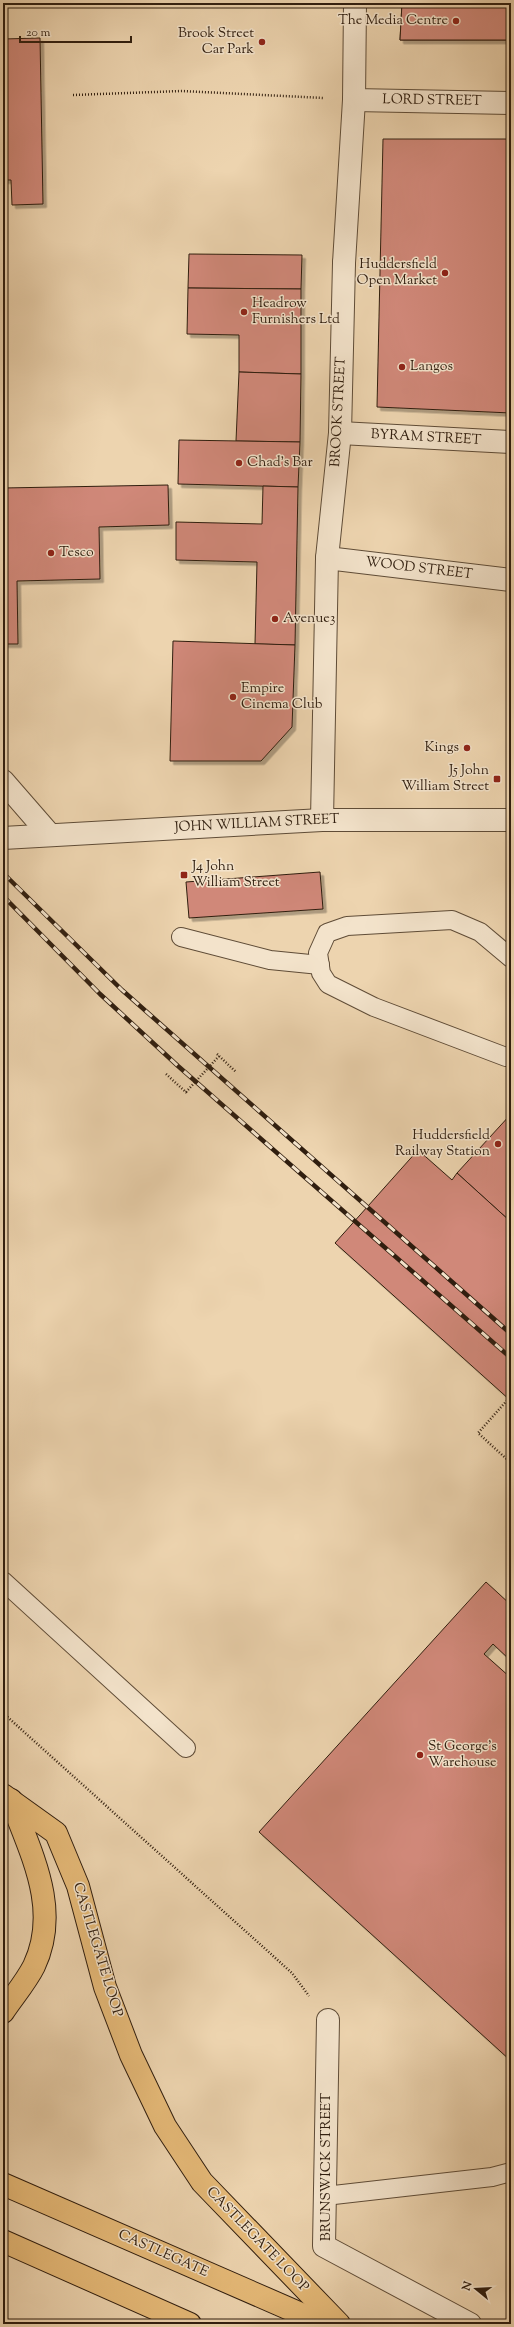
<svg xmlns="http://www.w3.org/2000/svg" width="514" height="2327" viewBox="0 0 514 2327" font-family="'Sorts Mill Goudy',serif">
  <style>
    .building { fill: #d08879; stroke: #301e0f; filter: url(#shadow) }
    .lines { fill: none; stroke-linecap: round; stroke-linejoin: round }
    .service-casing { stroke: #5f4c37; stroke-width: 20 }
    .pedestrian-casing { stroke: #5f4c37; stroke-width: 24 }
    .minor-casing { stroke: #5f4c37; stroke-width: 24 }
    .tertiary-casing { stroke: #5f4c37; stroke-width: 24 }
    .trunk-casing { stroke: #301e0f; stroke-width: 24 }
    .path { stroke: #301e0f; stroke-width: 2.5; stroke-dasharray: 1 2; stroke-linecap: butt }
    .service { stroke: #f3e3cb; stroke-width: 18 }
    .pedestrian { stroke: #f3e3cb; stroke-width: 22 }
    .minor { stroke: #f3e3cb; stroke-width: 22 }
    .tertiary { stroke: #f3e3cb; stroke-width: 22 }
    .trunk { stroke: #e6ba78; stroke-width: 22 }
    .rail-casing { stroke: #301e0f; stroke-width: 4.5 }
    .rail { stroke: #f3e3cb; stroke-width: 3; stroke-dasharray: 9; stroke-linecap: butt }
    .path-bridge { stroke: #301e0f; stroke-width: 2.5; stroke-dasharray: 1 2; stroke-linecap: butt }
    .poi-dot { fill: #8f2418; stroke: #f3e3cb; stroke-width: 1.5 }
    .labels { text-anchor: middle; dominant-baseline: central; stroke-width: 3; stroke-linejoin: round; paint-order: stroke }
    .poi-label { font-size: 14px; fill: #301e0f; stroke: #f3e3cb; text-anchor: start }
    .street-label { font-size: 14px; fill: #301e0f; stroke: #f3e3cb }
  </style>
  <defs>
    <filter id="shadow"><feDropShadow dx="3.5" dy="3.5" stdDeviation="0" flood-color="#0004"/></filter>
  </defs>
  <rect width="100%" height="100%" fill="#edd4af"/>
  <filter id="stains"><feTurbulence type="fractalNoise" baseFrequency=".005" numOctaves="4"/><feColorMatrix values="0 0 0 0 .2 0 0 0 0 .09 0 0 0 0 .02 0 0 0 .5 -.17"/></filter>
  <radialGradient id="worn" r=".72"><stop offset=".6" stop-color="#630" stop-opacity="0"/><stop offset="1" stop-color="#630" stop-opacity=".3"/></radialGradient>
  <g class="building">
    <polygon points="402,3 511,3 511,40 400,40"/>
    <polygon points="402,3 511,3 511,40 400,40"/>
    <polygon points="40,38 43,204 12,205 11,180 3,180 3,39"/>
    <polygon points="383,139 511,139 511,413 377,407"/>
    <polygon points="189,254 302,255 301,289 188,288"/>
    <polygon points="188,288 301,289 301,374 239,372 239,335 187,334"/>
    <polygon points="239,372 301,374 300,442 236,441"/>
    <polygon points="179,440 300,442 298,487 178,484"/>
    <polygon points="168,485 169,525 99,527 100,579 17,581 18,644 3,644 3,488"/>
    <polygon points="263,486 298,487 295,645 255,644 257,562 176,560 176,522 262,524"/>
    <polygon points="173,641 295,645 292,727 261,761 170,761"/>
    <polygon points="320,872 323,909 189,918 186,882"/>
    <polygon points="511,1114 511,1222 457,1173"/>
    <polygon points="418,1150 452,1180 457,1173 511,1222 511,1401 335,1243"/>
    <polygon points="486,1582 511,1605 511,1661 493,1644 484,1654 511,1678 511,2061 259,1832"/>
  </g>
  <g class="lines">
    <defs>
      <g id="service">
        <polyline points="181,937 270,960 320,965"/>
        <polyline points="511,958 480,932 452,920 347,926 327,933 318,953 321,973 328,984 374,1007 506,1057 511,1056"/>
        <polyline points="3,1581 186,1748"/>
        <polyline points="325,2196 492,2177 511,2172"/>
      </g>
      <g id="pedestrian">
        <polyline points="344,263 354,100"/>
        <polyline points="340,433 511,442"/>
      </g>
      <g id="minor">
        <polyline points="355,3 354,100 511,103"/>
        <polyline points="327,558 511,580"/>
        <polyline points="3,781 50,835"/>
        <polyline points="322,820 327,558 340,433 344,263"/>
        <polyline points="328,2020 324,2246 470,2324"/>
      </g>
      <polyline id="tertiary" points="3,838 322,820 511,820"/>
      <g id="trunk">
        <polyline points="3,1795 56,1833 78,1886 105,1987 131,2055 165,2126 202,2182 339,2324"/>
        <path d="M3,2012C13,1997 26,1982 34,1966C61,1909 31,1854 11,1800"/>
        <polyline points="3,2184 324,2324"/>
        <polyline points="3,2241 190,2324"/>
      </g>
    </defs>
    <use href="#service" class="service-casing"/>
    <use href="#pedestrian" class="pedestrian-casing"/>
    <use href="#minor" class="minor-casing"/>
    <use href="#tertiary" class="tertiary-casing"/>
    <use href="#trunk" class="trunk-casing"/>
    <g class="path">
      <polyline points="73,95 182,91 324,98"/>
      <polyline points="217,1054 236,1072"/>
      <polyline points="166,1074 188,1094"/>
      <polyline points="511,1396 478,1433 511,1463"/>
      <polyline points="3,1713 292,1973 309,1996"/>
    </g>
    <use href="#service" class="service"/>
    <use href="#pedestrian" class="pedestrian"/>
    <use href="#minor" class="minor"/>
    <use href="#tertiary" class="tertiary"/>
    <use href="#trunk" class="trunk"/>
    <defs>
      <g id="rail">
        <polyline points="3,873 122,990 511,1334"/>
        <polyline points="3,896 100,994 178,1066 511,1358"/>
      </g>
    </defs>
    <use href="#rail" class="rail-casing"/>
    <use href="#rail" class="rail"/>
    <polyline class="path-bridge" points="186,1092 219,1056"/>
  </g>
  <g class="poi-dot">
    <circle cx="456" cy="21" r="4"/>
    <circle cx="262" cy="42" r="4"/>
    <circle cx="445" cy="273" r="4"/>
    <circle cx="244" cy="312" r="4"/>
    <circle cx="402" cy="367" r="4"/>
    <circle cx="239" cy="463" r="4"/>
    <circle cx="51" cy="553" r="4"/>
    <circle cx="275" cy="619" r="4"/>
    <circle cx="233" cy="697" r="4"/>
    <circle cx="467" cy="748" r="4"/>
    <rect x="493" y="775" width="8" height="8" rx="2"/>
    <rect x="180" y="871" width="8" height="8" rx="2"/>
    <circle cx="498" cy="1144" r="4"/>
    <circle cx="420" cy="1755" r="4"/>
  </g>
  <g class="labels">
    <g class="poi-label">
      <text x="448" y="21" text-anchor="end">The Media Centre</text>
      <text x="254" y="34" text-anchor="end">Brook Street<tspan x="254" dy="16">Car Park</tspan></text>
      <text x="437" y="265" text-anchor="end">Huddersfield<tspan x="437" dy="16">Open Market</tspan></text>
      <text x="252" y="304">Headrow<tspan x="252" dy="16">Furnishers Ltd</tspan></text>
      <text x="410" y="367">Langos</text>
      <text x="247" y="463">Chad's Bar</text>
      <text x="59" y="553">Tesco</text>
      <text x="283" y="619">Avenue3</text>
      <text x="241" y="689">Empire<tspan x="241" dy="16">Cinema Club</tspan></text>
      <text x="459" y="748" text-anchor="end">Kings</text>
      <text x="489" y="771" text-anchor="end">J5 John<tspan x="489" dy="16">William Street</tspan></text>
      <text x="192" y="867">J4 John<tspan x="192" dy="16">William Street</tspan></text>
      <text x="490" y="1136" text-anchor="end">Huddersfield<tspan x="490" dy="16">Railway Station</tspan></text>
      <text x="428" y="1747">St George's<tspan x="428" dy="16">Warehouse</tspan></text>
    </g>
    <g class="street-label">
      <text transform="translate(432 101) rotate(1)">LORD STREET</text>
      <text transform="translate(339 412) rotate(-87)">BROOK STREET</text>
      <text transform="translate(426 438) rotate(3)">BYRAM STREET</text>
      <text transform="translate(419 569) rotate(7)">WOOD STREET</text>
      <text transform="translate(257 824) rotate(-3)">JOHN WILLIAM STREET</text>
      <text transform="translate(97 1950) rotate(73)">CASTLEGATE LOOP</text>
      <text transform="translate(327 2167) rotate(-90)">BRUNSWICK STREET</text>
      <text transform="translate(257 2240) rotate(46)">CASTLEGATE LOOP</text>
      <text transform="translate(163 2254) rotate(24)">CASTLEGATE</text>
    </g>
  </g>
  <rect width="514" height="2327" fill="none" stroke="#edd4af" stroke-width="16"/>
  <rect x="4" y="4" width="506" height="2319" fill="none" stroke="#301e0f" stroke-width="2"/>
  <rect x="8" y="8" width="498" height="2311" fill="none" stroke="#301e0f"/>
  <g transform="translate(476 2289) rotate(288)" stroke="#f3e3cb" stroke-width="3" paint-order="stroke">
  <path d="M0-3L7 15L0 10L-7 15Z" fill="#301e0f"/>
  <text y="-6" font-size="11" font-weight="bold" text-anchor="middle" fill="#301e0f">N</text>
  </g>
  <path d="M20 36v6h111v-6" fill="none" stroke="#301e0f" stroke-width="2"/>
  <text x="26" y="36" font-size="12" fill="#301e0f" stroke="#f3e3cb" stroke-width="3" paint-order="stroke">20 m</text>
  <rect width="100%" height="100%" filter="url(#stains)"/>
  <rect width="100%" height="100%" fill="url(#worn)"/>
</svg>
